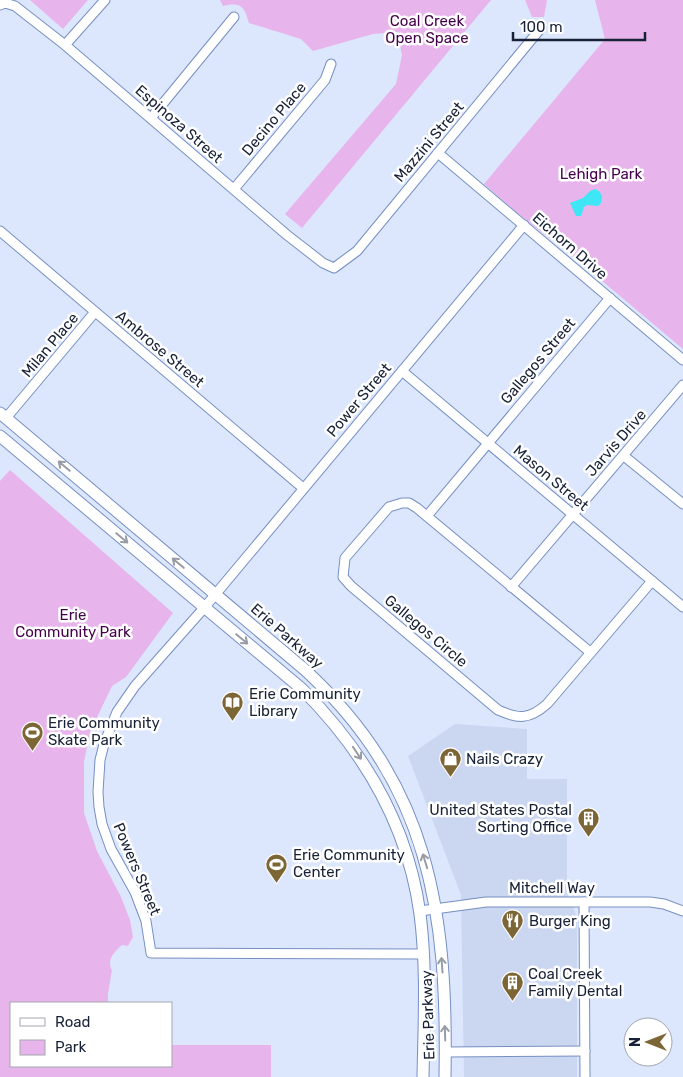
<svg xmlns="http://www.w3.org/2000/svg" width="683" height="1077" viewBox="0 0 683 1077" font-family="Rubik,sans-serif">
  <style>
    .built { fill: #cbd7f0 }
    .green { fill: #e7b4eb }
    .water { fill: #3fe6f5 }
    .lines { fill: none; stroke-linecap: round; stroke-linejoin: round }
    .street-casing { stroke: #758fc3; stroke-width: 11 }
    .secondary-casing { stroke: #758fc3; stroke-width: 13 }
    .street { stroke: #fff; stroke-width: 9 }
    .secondary { stroke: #fff; stroke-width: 11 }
    .oneway { stroke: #979ca5 }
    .labels { text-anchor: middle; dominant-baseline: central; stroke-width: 5; stroke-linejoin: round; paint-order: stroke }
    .park-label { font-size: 15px; fill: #45014c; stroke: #fff }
    .street-label { font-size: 15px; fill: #182237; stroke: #fff }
    .poi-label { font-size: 15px; fill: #182237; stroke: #fff; text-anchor: start }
  </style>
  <rect width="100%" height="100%" fill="#dce7fe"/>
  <polygon class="built" points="455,724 527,729 527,779 567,779 567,892 577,917 577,1077 464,1077 461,895 408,756"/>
  <g class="green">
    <polygon points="30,0 88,0 63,29"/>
    <path d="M220,0H491L302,228L285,214L396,84L402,55L397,32L373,34L313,51L301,39L249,23C244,6 241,2 223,6Z"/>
    <polygon points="525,0 547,0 544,17 532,17"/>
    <polygon points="595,0 683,0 683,349 570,254 516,212 484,184 605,39"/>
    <path d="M10,470L173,613L126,677L112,686L90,732L84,762V813L97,851L121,897L130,920L133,937L128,946L122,945C115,951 106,960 112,970L108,994V1003H11V1066H171V1045H271V1077H0V481Z"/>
  </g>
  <path class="water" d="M595,189C602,192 603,196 601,203L598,206L587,205L584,207L581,216H576L570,203L583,198L590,191Z"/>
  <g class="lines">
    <defs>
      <g id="street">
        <polyline points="0,5 5,3 15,6 65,45 287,235 323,263 334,268 357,251 541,28"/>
        <polyline points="65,45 105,0"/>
        <polyline points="151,118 234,17"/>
        <polyline points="438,153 683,360"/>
        <polyline points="234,189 325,80 331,64"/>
        <polyline points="0,231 303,488"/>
        <polyline points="402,371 683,607"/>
        <polyline points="6,418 95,312"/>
        <polyline points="624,456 683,504"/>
        <polyline points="427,516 610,298"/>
        <polyline points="511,587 683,385"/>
        <path d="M590,652L417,508L409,503H402L389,507L345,558L343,577L351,586L498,710C518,719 529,720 547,704L652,581"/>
        <polyline points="584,902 585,1077"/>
        <polyline points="420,911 486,902 650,902 664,904 683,911"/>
        <polyline points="423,954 151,953 146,921 135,892 111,849 102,824 99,807 98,792 100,760 104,744 117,712 135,686 204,608 524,225"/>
        <polyline points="446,1052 585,1051"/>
      </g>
      <g id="secondary">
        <path d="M0,413L304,669C430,784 448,913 445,1077"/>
        <path d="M0,436L302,689C364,751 408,826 420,914C427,968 424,1023 423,1077"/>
      </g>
    </defs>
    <use href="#street" class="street-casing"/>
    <use href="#secondary" class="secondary-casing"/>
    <use href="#street" class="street"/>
    <use href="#secondary" class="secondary"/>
  </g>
  <defs><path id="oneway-shaft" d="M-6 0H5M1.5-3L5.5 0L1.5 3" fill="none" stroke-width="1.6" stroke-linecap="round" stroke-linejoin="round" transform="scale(1.25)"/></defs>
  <g class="oneway">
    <use href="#oneway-shaft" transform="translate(64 466) rotate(-140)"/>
    <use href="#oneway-shaft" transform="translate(122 538) rotate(40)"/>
    <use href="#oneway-shaft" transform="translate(178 563) rotate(-140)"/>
    <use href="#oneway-shaft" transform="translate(242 639) rotate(40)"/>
    <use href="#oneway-shaft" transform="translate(357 753) rotate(56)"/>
    <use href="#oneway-shaft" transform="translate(425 861) rotate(-107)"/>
    <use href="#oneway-shaft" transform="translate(442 965) rotate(-94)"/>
    <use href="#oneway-shaft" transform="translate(445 1033) rotate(-92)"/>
  </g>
  <defs>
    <symbol id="library-pin" viewBox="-11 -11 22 30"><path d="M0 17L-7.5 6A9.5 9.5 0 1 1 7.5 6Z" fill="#7d6636" stroke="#fff"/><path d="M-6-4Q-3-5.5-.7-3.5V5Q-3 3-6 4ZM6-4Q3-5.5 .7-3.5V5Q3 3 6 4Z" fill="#fff"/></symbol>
    <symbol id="stadium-pin" viewBox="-11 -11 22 30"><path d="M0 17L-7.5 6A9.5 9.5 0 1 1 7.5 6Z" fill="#7d6636" stroke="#fff"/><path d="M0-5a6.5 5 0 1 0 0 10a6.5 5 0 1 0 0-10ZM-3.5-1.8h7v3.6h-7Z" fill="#fff"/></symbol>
    <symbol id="shop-pin" viewBox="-11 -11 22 30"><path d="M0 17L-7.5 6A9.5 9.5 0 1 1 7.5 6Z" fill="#7d6636" stroke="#fff"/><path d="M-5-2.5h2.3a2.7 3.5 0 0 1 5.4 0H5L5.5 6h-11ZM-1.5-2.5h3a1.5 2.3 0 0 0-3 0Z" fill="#fff"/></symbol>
    <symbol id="building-pin" viewBox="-11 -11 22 30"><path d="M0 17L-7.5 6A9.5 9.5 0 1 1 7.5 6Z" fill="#7d6636" stroke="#fff"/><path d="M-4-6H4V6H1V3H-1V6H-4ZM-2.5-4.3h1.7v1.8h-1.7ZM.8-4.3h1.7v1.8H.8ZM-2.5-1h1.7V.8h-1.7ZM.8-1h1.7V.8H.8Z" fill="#fff"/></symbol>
    <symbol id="restaurant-pin" viewBox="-11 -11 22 30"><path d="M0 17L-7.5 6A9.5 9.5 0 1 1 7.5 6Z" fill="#7d6636" stroke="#fff"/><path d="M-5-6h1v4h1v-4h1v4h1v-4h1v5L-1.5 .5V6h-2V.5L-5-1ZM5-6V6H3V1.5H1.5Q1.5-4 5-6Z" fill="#fff"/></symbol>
  </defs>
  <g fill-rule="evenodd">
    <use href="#library-pin" x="220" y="690" width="25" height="34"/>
    <use href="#stadium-pin" x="20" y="720" width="25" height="34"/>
    <use href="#shop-pin" x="438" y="746" width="25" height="34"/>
    <use href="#building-pin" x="576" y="806" width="25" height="34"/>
    <use href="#stadium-pin" x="264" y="852" width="25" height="34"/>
    <use href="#restaurant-pin" x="500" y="908" width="25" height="34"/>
    <use href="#building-pin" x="500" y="970" width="25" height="34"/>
  </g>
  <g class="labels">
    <g class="park-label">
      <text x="427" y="21">Coal Creek<tspan x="427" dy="17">Open Space</tspan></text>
      <text x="601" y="174">Lehigh Park</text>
      <text x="73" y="615">Erie<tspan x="73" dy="17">Community Park</tspan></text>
    </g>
    <g class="street-label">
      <text transform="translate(274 119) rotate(-50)">Decino Place</text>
      <text transform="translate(179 124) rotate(41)">Espinoza Street</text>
      <text transform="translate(429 142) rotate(-50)">Mazzini Street</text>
      <text transform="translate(570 246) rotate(41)">Eichorn Drive</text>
      <text transform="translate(50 345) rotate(-50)">Milan Place</text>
      <text transform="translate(160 349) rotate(40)">Ambrose Street</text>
      <text transform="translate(538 361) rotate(-50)">Gallegos Street</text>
      <text transform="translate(359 400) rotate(-50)">Power Street</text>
      <text transform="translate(616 443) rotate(-49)">Jarvis Drive</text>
      <text transform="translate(551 478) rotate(40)">Mason Street</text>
      <text transform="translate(426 631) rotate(40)">Gallegos Circle</text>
      <text transform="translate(287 636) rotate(41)">Erie Parkway</text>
      <text transform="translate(137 869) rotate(67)">Powers Street</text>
      <text x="552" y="888">Mitchell Way</text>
      <text transform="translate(428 1015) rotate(-92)">Erie Parkway</text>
    </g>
    <g class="poi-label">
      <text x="249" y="694">Erie Community<tspan x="249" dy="17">Library</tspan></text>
      <text x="48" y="723">Erie Community<tspan x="48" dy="17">Skate Park</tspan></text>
      <text x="466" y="759">Nails Crazy</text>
      <text x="572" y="810" text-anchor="end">United States Postal<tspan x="572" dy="17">Sorting Office</tspan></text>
      <text x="293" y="855">Erie Community<tspan x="293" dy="17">Center</tspan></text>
      <text x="529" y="921">Burger King</text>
      <text x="528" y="974">Coal Creek<tspan x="528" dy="17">Family Dental</tspan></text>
    </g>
  </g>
  <rect x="10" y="1002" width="162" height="65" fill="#ffffff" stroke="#a3a7af"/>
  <rect x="20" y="1018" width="25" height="8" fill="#ffffff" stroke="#a3a7af"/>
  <text x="55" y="1027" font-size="15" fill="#182237">Road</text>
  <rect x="20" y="1040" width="25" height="15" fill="#e7b4eb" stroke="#a3a7af"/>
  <text x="55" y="1052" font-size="15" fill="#182237">Park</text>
  <g transform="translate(648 1042) rotate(270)"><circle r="24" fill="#ffffff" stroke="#a3a7af"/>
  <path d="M0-4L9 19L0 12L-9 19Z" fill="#7d6636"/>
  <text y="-8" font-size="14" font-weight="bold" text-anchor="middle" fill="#182237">N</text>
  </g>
  <path d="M513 32v8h132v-8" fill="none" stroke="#182237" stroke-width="2.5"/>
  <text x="520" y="32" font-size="15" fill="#182237" stroke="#ffffff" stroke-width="4" paint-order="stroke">100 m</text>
</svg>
